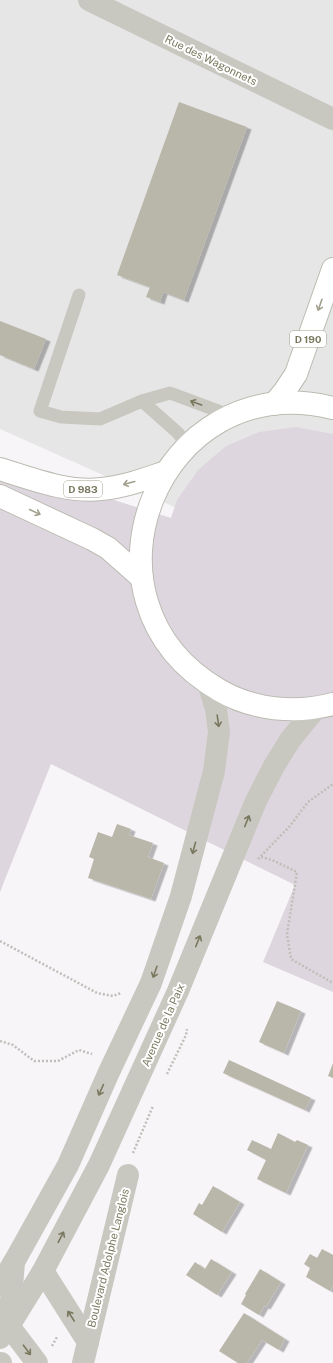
<svg xmlns="http://www.w3.org/2000/svg" width="333" height="1363" viewBox="0 0 333 1363" font-family="'Public Sans',sans-serif">
  <style>
    .built { fill: #e7e6e6 }
    .green { fill: #ded6de }
    .building { fill: #b9b7aa; filter: url(#shadow) }
    .lines { fill: none; stroke-linecap: round; stroke-linejoin: round }
    .primary-casing { stroke: #bbbbb2; stroke-width: 24 }
    .path { stroke: #bfbeb9; stroke-width: 2.5; stroke-dasharray: 2 2; stroke-linecap: butt }
    .service { stroke: #c8c8c1; stroke-width: 13 }
    .minor { stroke: #c8c8c1; stroke-width: 22 }
    .tertiary { stroke: #c8c8c1; stroke-width: 22 }
    .primary { stroke: #fff; stroke-width: 22 }
    .oneway { stroke: #a1a08f }
    .oneway2 { stroke: #79785f }
    .labels { text-anchor: middle; dominant-baseline: central; stroke-width: 4; stroke-linejoin: round; paint-order: stroke }
    .shield { fill: #fff; stroke: #a1a08f; stroke-width: 1 }
    .shield-label { font-size: 10px; font-weight: bold; fill: #79785f }
    .street-label { font-size: 11px; fill: #79785f; stroke: #fff }
  </style>
  <defs>
    <filter id="shadow"><feDropShadow dx="4.5" dy="2.5" stdDeviation="0" flood-color="#0004"/></filter>
  </defs>
  <rect width="100%" height="100%" fill="#f7f5f8"/>
  <polygon class="built" points="0,0 333,0 333,535 264,547 0,429"/>
  <polygon class="green" points="296,427 333,434 333,992 263,962 295,885 51,764 0,892 0,464 171,518 177,500 198,470 226,446 259,432"/>
  <g class="building">
    <polygon points="179,102 247,127 184,300 163,292 160,302 146,297 150,287 117,275"/>
    <polygon points="0,321 46,339 34,369 0,355"/>
    <polygon points="117,824 131,829 129,835 153,843 148,857 164,863 151,899 88,878 94,859 89,857 98,832 112,837"/>
    <polygon points="277,1001 301,1011 284,1053 259,1042"/>
    <polygon points="229,1060 311,1098 305,1110 223,1073"/>
    <polygon points="333,1063 333,1078 328,1076"/>
    <polygon points="278,1133 295,1142 297,1140 308,1145 286,1193 257,1179 266,1160 247,1150 252,1140 271,1149"/>
    <polygon points="213,1186 240,1202 222,1232 193,1214 199,1203 202,1205"/>
    <polygon points="322,1249 333,1255 333,1286 330,1291 306,1277 310,1268 304,1264 310,1254 317,1258"/>
    <polygon points="211,1259 232,1272 217,1295 186,1275 195,1262 205,1269"/>
    <polygon points="260,1269 281,1282 266,1307 264,1306 259,1315 241,1304 246,1295 245,1294"/>
    <polygon points="244,1313 285,1339 279,1350 262,1340 247,1363 238,1363 219,1351"/>
  </g>
  <g class="lines">
    <defs>
      <g id="primary">
        <polyline points="274,404 284,392 296,374 333,269"/>
        <path d="M333,408C159,365 64,600 219,690C253,710 295,714 333,704"/>
        <path d="M0,469C32,479 68,493 101,489C124,487 145,479 166,472"/>
        <polyline points="0,496 92,539 108,548 142,578"/>
      </g>
    </defs>
    <use href="#primary" class="primary-casing"/>
    <g class="path">
      <polyline points="261,857 272,860 297,872 287,934 291,959 333,983"/>
      <polyline points="258,859 290,826 308,802 333,784"/>
      <polyline points="0,941 97,993 113,996 121,993"/>
      <polyline points="0,1041 13,1045 34,1061 58,1061 79,1050 92,1054"/>
      <polyline points="167,1074 186,1035 187,1029"/>
      <polyline points="133,1153 153,1106"/>
      <polyline points="52,1346 57,1337"/>
    </g>
    <g class="service">
      <polyline points="79,295 40,411 61,417 100,419 142,401"/>
      <polyline points="188,446 178,433 142,401 170,393 232,416"/>
    </g>
    <g class="minor">
      <polyline points="89,0 333,119"/>
      <polyline points="14,1262 9,1326 37,1363"/>
      <polyline points="43,1271 88,1342 83,1363"/>
      <polyline points="88,1342 128,1175"/>
      <polyline points="0,1363 1,1363"/>
    </g>
    <g class="tertiary">
      <polyline points="0,1285 14,1262 68,1165 109,1072 151,983 181,896 214,771 219,732 216,709 208,683"/>
      <polyline points="0,1338 9,1326 43,1271 99,1165 178,991 256,801 274,766 290,740 316,708"/>
    </g>
    <use href="#primary" class="primary"/>
  </g>
  <defs><path id="oneway-shaft" d="M-6 0H5M1.5-3L5.5 0L1.5 3" fill="none" stroke-width="1.6" stroke-linecap="round" stroke-linejoin="round"/></defs>
  <g class="oneway">
    <use href="#oneway-shaft" transform="translate(320 305) rotate(109)"/>
    <use href="#oneway-shaft" transform="translate(129 483) rotate(165)"/>
    <use href="#oneway-shaft" transform="translate(35 512) rotate(25)"/>
  </g>
  <g class="oneway2">
    <use href="#oneway-shaft" transform="translate(196 403) rotate(-160)"/>
    <use href="#oneway-shaft" transform="translate(218 721) rotate(82)"/>
    <use href="#oneway-shaft" transform="translate(247 821) rotate(-68)"/>
    <use href="#oneway-shaft" transform="translate(194 848) rotate(105)"/>
    <use href="#oneway-shaft" transform="translate(198 941) rotate(-68)"/>
    <use href="#oneway-shaft" transform="translate(155 972) rotate(109)"/>
    <use href="#oneway-shaft" transform="translate(101 1090) rotate(114)"/>
    <use href="#oneway-shaft" transform="translate(61 1237) rotate(-62)"/>
    <use href="#oneway-shaft" transform="translate(71 1316) rotate(-123)"/>
    <use href="#oneway-shaft" transform="translate(27 1350) rotate(53)"/>
  </g>
  <g class="labels">
    <g class="shield">
      <rect x="290" y="331" width="36" height="16" rx="3"/>
      <rect x="64" y="481" width="38" height="16" rx="3"/>
    </g>
    <g class="shield-label">
      <text x="308" y="339">D 190</text>
      <text x="83" y="489">D 983</text>
    </g>
    <g class="street-label">
      <text transform="translate(211 60) rotate(26)">Rue des Wagonnets</text>
      <text transform="translate(163 1025) rotate(-66)">Avenue de la Paix</text>
      <text transform="translate(108 1258) rotate(-76)">Boulevard Adolphe Langlois</text>
    </g>
  </g>
</svg>
